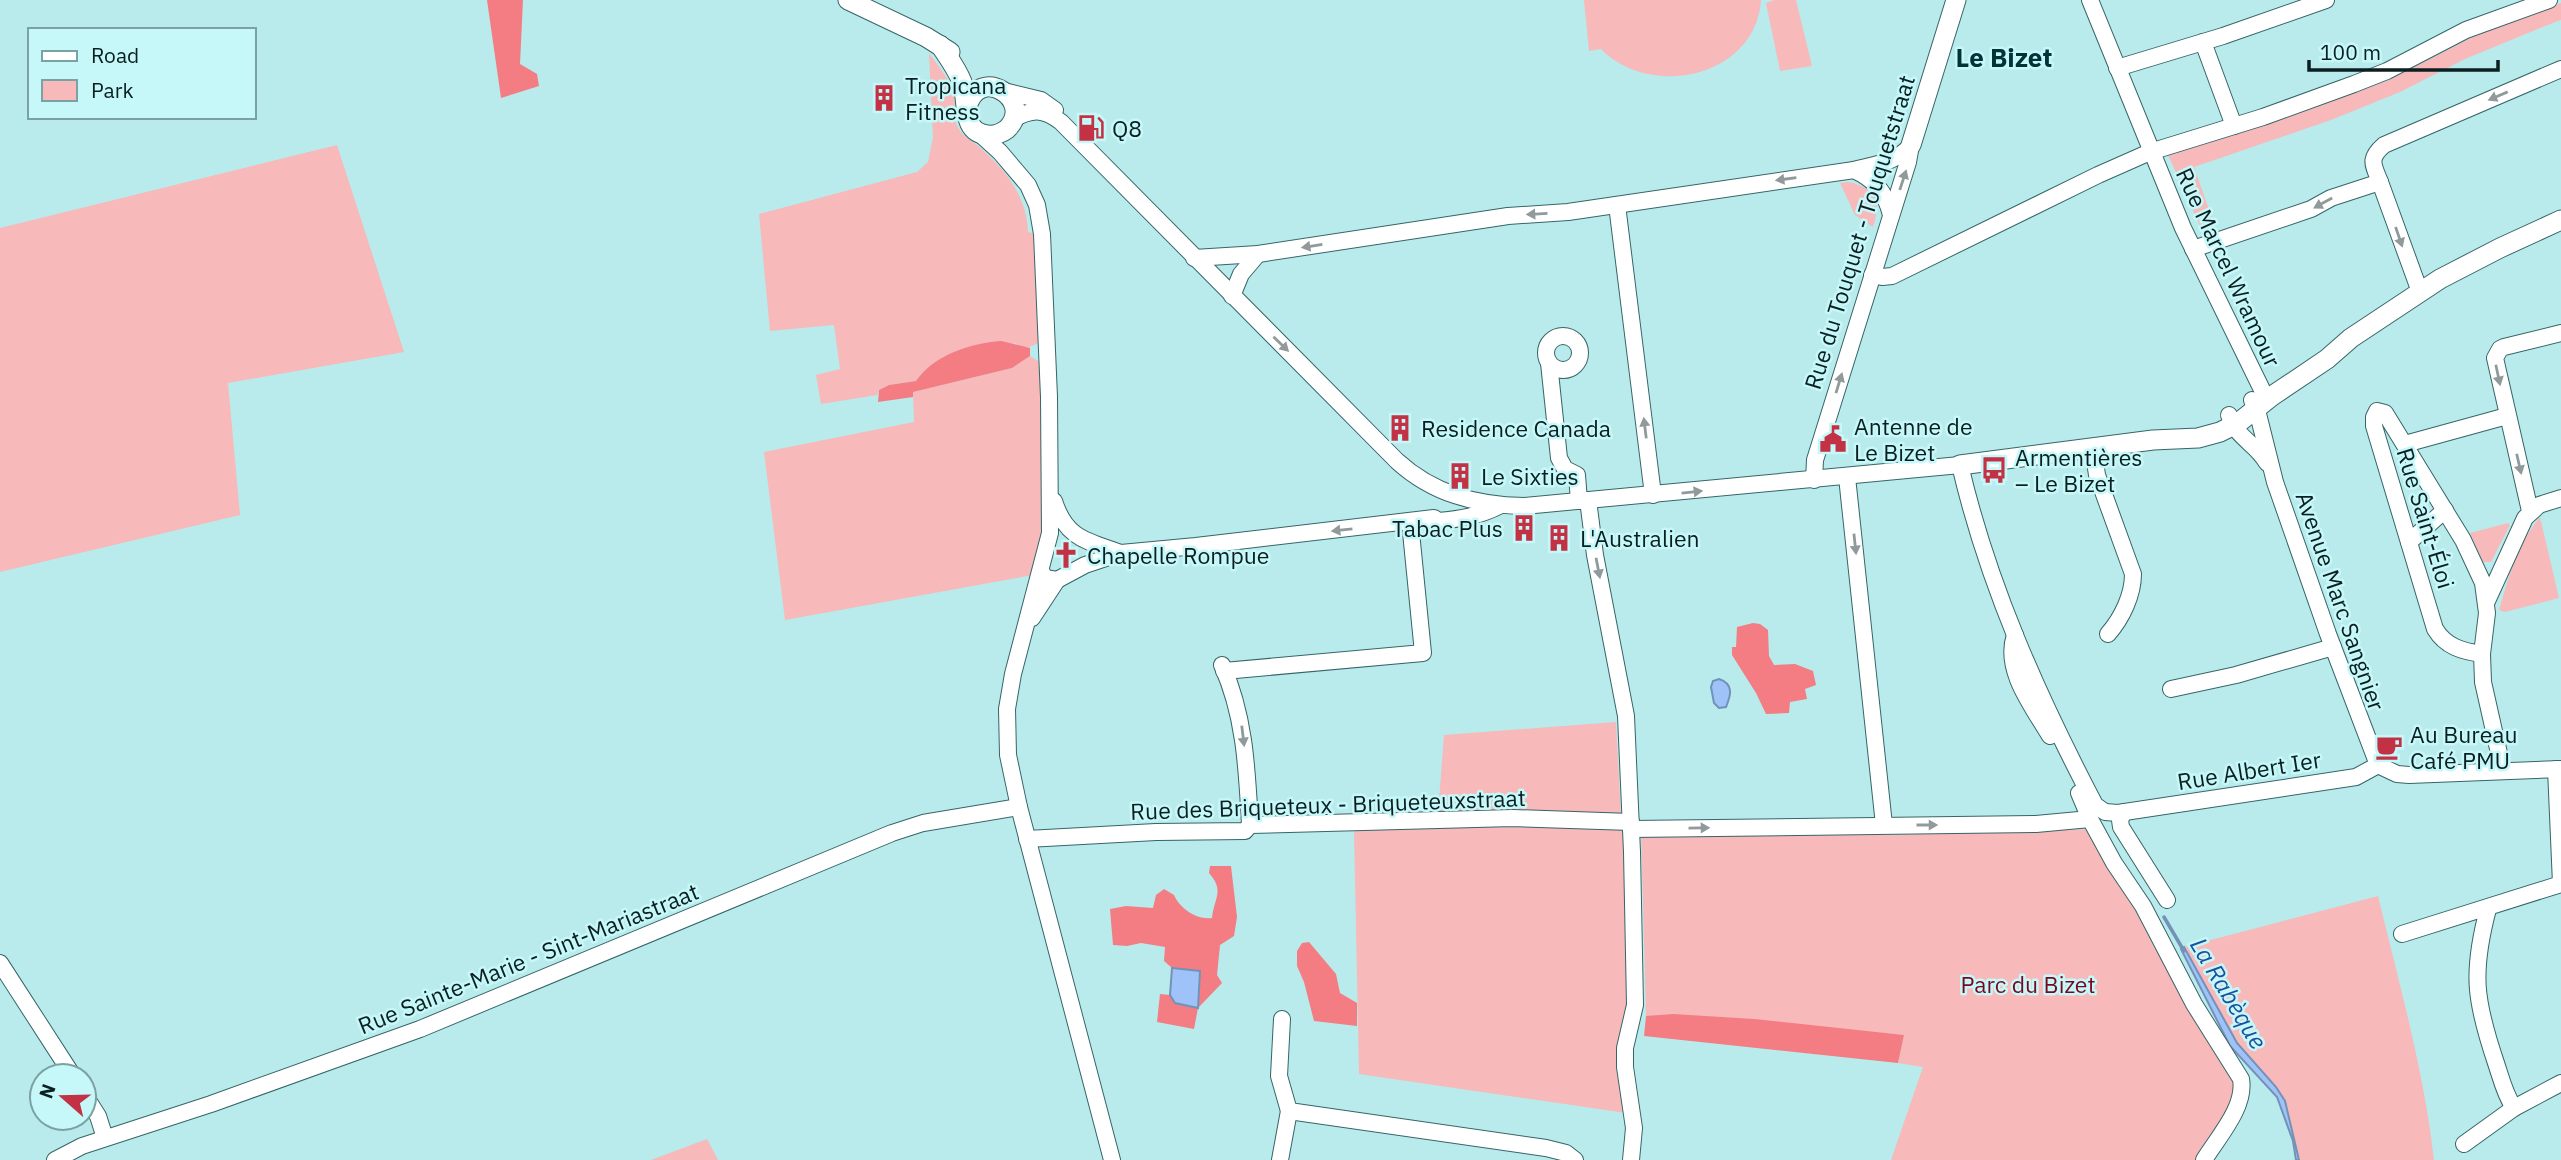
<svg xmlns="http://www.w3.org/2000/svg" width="2561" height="1160" viewBox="0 0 2561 1160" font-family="'IBM Plex Sans',sans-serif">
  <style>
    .green { fill: #f7b9b9 }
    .forest { fill: #f37d82 }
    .water { fill: #9fc3f9; stroke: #7392b8; stroke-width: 2 }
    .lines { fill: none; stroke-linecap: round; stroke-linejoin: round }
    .stream { stroke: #7392b8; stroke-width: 3.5 }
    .minor-casing { stroke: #366567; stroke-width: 18 }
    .major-casing { stroke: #366567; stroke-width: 21 }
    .minor { stroke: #fff; stroke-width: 16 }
    .major { stroke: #fff; stroke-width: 19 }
    .oneway { fill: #919a9b }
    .labels { text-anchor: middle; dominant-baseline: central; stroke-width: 5; stroke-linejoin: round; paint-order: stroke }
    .poi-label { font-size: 23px; fill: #0b1f20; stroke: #c6f8fa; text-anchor: start }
    .street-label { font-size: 23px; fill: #0b1f20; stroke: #c6f8fa }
    .park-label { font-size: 23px; fill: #77091f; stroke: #c6f8fa }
    .water-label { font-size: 24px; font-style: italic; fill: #1b509f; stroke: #c6f8fa }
    .quarter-label { font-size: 26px; font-weight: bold; fill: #003436; stroke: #c6f8fa }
  </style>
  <rect width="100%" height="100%" fill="#b9ebed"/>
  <g class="green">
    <path d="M1584,0H1761C1756,77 1651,100 1601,49L1589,51Z"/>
    <polygon points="1774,0 1796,0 1812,66 1780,71 1766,3"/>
    <polygon points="2561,3 2561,20 2555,22 2465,59 2400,92 2331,120 2194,167 2214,224 2201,228 2168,155 2303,112 2389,80 2484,31"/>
    <path d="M929,53C938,66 950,79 954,95C956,106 952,117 958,127C963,137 969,139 977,145C1004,168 1027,195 1028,232L1036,234L1041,341C1031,347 1025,351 1015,343L921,374L916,381L889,385L879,390L877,395L821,404L816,375L840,369L834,325L770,331L759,214L917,172L928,162L933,137Z"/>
    <polygon points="337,145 404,352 228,383 240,515 0,572 0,228"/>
    <path d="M1849,182C1877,189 1881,201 1873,227L1855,215L1840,183Z"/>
    <polygon points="1030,356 1040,362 1043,527 1033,575 785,620 764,452 914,422 913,392 1012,368"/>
    <path d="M2540,517L2559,598L2505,612L2499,610C2508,578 2518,543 2540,517Z"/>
    <polygon points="2508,523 2510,525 2491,562 2483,562 2470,533"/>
    <polygon points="1616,722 1622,835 1628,837 1631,1004 1618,1066 1620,1093 1626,1113 1359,1074 1354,831 1437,827 1444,735"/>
    <polygon points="1641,829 1887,835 2092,829 2237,1085 2227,1113 2195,1160 1891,1160 1923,1067 1898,1063 1904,1035 1822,1027 1646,1016"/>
    <path d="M2378,896C2399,983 2424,1071 2434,1160H2299L2285,1101L2276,1087L2237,1043L2184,947Z"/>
    <polygon points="707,1139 718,1160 651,1160"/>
  </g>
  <g class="forest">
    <polygon points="487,0 523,0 520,64 537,74 539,86 501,98"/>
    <path d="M1001,341L1030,348V356L1012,368L913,392V397L878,402L879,390L889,385L916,381C934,355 971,343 1001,341Z"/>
    <polygon points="1753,623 1760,624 1768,630 1769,656 1774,665 1795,664 1813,671 1816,685 1805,689 1807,699 1790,702 1789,713 1766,714 1756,693 1732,655 1732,647 1736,647 1737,627"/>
    <path d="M1210,866H1231L1237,917L1234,936L1220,945L1217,975L1222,983L1198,1008L1194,1029L1157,1022L1160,994L1170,995L1175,1003L1200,971L1172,968L1164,961L1165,947L1141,943L1127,946L1113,945L1110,909L1126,906L1153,908L1156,895L1164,889L1174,895C1180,909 1197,920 1212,918C1214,898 1225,891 1209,873Z"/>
    <polygon points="1309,942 1336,974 1340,993 1357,1003 1357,1026 1314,1021 1304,982 1297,966 1297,951 1302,943"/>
    <polygon points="1673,1014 1754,1019 1904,1035 1898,1063 1644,1036 1646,1016"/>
  </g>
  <g class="water">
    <path d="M1719,679C1734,684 1731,695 1726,707L1719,708L1714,703L1711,687L1713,681Z"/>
    <polygon points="2184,947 2237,1043 2276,1087 2285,1101 2299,1160 2296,1160 2293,1141 2277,1097 2230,1046 2181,949"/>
    <polygon points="1172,968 1200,971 1198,1008 1175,1003 1170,995"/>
  </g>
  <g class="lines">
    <polyline class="stream" points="2164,917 2184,951"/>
    <defs>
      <g id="minor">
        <polyline points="2090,0 2183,228 2267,400"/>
        <polyline points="2203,42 2234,126"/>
        <polyline points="2117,68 2223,36 2326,0"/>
        <polyline points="1004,91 1041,100 1055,110"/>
        <path d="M1013,119C1032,109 1043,108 1061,122L1397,461C1433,494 1476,505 1524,506L1960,465C1988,585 2038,696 2095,805L2105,812L2118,813L2356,777L2378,765"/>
        <polyline points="978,132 1000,152 1028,185 1037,205 1042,234 1049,397 1050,533 1013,674 1007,709 1008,755 1019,807 1112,1160"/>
        <path d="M1854,170C1875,180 1885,191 1891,215"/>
        <polyline points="2380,182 2420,292"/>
        <polyline points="1617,205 1653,495"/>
        <path d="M2193,249L2311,209L2331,198L2380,182C2373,164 2368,159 2384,145L2561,69"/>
        <path d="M1194,258L1258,254L1508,216L1568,212L1854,170C1876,164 1896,163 1911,145"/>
        <polyline points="1872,275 1882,277 1892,276 2098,175 2150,152 2263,117 2354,84 2387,71 2466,30 2549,0"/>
        <polyline points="1232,296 1241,274 1258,254"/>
        <circle cx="1563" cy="353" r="17"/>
        <polyline points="1549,363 1559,458 1565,469 1577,475 1579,501"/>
        <polyline points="2252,400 2258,414 2275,482 2328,634 2378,765 2397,774 2409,775 2561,769"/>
        <path d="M2229,415C2237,439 2256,443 2267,463"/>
        <polyline points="2405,444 2507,416"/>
        <path d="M2093,448L2097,475L2133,574C2133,595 2122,618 2108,634"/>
        <polyline points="1847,477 1884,825"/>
        <polyline points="1814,480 1815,460 1908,162 1911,145"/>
        <polyline points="1588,500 1595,555 1626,716 1632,852 1635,1005 1625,1048 1625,1067 1634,1128 1631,1160"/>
        <path d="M1054,501C1066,539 1087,541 1121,553"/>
        <polyline points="2530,511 2495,358 2500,349 2504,347 2561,333"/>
        <polyline points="2409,542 2445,510"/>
        <path d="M1041,571L1045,578L1057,580L1085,565L1121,553L1196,546L1434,518L1438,521C1460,519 1479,516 1499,506"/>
        <polyline points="2487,601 2525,518 2539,505 2561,498"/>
        <polyline points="1032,618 1057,580"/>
        <path d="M2015,635C2003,670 2033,707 2050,736"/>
        <path d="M2482,654C2462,651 2446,647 2435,629L2374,426V417L2377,411L2385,413L2463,540L2483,583L2487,613L2482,654L2483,682L2503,771"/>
        <path d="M1222,665C1245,716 1247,770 1250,825"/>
        <polyline points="1224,671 1423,653 1410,522"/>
        <polyline points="2171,689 2236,675 2333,647"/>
        <polyline points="2556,769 2561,884"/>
        <path d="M2079,793L2090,819L2114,863L2143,906L2194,1004L2241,1079C2246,1107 2218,1137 2204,1160"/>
        <polyline points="2124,812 2120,820 2121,827 2167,900"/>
        <polyline points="1631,829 2036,824 2090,819"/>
        <polyline points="1027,839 1156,832 1245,831 1250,825 1513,818 1631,822"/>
        <path d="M2488,909C2471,973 2475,1001 2496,1063C2501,1078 2505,1095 2514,1108"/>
        <polyline points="2402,934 2561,884"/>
        <polyline points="0,963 73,1076"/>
        <polyline points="1282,1019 1279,1076 1289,1111 1546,1148 1566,1153 1575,1160"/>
        <polyline points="84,1094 98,1116 105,1138"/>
        <polyline points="2464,1144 2514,1108 2561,1083"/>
        <polyline points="55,1160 82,1146 211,1104 420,1029 892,833 923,823 1019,807"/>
        <polyline points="1280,1160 1289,1111"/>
      </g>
      <g id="major">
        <polyline points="848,0 926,37 950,52"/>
        <path d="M940,45C948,57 957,69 962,82C969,100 960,132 987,135C994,136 1002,133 1007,129C1036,101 979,63 967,107"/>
        <polyline points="1911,145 1956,0"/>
        <polyline points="1960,465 2153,440 2198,438 2220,432 2238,423 2272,396 2327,359 2351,338 2440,279 2500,248 2561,220"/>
      </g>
    </defs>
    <use href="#minor" class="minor-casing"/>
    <use href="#major" class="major-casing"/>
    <use href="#minor" class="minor"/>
    <use href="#major" class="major"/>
  </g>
  <defs><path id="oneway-solid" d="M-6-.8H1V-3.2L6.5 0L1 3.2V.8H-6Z" transform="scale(1.75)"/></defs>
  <g class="oneway">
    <use href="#oneway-solid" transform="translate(2498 96) rotate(157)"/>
    <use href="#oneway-solid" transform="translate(1786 179) rotate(172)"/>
    <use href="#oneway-solid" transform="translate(1903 180) rotate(-72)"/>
    <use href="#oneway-solid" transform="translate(2323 203) rotate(151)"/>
    <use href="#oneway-solid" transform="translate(1537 214) rotate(177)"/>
    <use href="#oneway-solid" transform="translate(2399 237) rotate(71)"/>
    <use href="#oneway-solid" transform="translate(1312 246) rotate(171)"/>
    <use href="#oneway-solid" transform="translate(1281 344) rotate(44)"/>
    <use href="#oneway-solid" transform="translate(2498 375) rotate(78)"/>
    <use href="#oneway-solid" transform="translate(1839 383) rotate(-73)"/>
    <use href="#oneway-solid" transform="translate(1645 428) rotate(-97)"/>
    <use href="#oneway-solid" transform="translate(2519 464) rotate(77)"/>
    <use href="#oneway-solid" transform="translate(1692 492) rotate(-6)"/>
    <use href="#oneway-solid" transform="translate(1342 530) rotate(174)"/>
    <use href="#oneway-solid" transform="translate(1855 544) rotate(84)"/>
    <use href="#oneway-solid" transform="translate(1598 568) rotate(79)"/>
    <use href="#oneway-solid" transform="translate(1243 736) rotate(83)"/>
    <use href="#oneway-solid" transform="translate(1927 825)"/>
    <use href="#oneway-solid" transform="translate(1699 828) rotate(-1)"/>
  </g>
  <defs>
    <symbol id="building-bare" viewBox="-9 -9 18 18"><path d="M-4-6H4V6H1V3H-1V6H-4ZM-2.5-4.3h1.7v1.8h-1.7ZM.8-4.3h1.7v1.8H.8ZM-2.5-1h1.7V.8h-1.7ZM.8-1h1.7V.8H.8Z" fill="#c23244" stroke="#c6f8fa" stroke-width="2.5" paint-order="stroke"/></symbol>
    <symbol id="fuel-bare" viewBox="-9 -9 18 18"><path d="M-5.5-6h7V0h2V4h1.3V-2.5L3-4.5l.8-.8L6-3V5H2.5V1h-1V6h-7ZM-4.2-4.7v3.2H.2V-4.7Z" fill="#c23244" stroke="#c6f8fa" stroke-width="2.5" paint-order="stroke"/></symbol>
    <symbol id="civic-bare" viewBox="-9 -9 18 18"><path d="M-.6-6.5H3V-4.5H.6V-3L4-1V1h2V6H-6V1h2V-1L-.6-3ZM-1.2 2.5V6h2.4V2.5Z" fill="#c23244" stroke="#c6f8fa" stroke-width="2.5" paint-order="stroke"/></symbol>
    <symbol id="bus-bare" viewBox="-9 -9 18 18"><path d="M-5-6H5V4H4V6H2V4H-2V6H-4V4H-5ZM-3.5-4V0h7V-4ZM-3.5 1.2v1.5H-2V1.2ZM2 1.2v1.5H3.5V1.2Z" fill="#c23244" stroke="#c6f8fa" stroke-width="2.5" paint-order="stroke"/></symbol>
    <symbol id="church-bare" viewBox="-9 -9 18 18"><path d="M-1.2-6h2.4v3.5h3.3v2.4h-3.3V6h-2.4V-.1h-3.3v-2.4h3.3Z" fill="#c23244" stroke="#c6f8fa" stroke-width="2.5" paint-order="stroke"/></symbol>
    <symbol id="cafe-bare" viewBox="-9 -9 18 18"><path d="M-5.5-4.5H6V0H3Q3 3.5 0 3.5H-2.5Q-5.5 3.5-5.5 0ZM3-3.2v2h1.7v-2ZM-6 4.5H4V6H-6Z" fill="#c23244" stroke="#c6f8fa" stroke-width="2.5" paint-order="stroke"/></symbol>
  </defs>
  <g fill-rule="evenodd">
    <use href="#building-bare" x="865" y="79" width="38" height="38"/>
    <use href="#fuel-bare" x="1072" y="109" width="38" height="38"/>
    <use href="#building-bare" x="1381" y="409" width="38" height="38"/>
    <use href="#civic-bare" x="1814" y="420" width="38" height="38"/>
    <use href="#bus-bare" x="1975" y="451" width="38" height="38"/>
    <use href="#building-bare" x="1441" y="457" width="38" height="38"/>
    <use href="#building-bare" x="1505" y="509" width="38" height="38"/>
    <use href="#building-bare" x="1540" y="519" width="38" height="38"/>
    <use href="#church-bare" x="1047" y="536" width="38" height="38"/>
    <use href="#cafe-bare" x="2370" y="728" width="38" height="38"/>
  </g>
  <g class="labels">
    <g class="poi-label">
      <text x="905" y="85">Tropicana<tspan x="905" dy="26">Fitness</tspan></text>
      <text x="1112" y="128">Q8</text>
      <text x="1854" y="426">Antenne de<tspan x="1854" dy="26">Le Bizet</tspan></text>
      <text x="1421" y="428">Residence Canada</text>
      <text x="2015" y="457">Armentières<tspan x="2015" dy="26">– Le Bizet</tspan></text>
      <text x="1481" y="476">Le Sixties</text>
      <text x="1503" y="528" text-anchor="end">Tabac Plus</text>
      <text x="1580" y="538">L'Australien</text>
      <text x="1087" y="555">Chapelle Rompue</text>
      <text x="2410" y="734">Au Bureau<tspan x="2410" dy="26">Café PMU</tspan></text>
    </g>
    <g class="street-label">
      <text transform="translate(1859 232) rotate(-73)">Rue du Touquet - Touquetstraat</text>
      <text transform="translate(2229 267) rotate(65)">Rue Marcel Wramour</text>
      <text transform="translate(2426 518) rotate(73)">Rue Saint-Éloi</text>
      <text transform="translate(2341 601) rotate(71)">Avenue Marc Sangnier</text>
      <text transform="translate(2249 770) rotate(-9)">Rue Albert Ier</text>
      <text transform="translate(1328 804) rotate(-2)">Rue des Briqueteux - Briqueteuxstraat</text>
      <text transform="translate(528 958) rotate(-22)">Rue Sainte-Marie - Sint-Mariastraat</text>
    </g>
    <g class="park-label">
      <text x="2028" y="984">Parc du Bizet</text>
    </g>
    <g class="water-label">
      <text transform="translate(2229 993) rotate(59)">La Rabèque</text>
    </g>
    <g class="quarter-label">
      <text x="2004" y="57">Le Bizet</text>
    </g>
  </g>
  <rect x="28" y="28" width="228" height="91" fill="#c6f8fa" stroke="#7ba1a3" stroke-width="2"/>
  <rect x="42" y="51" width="35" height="10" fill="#ffffff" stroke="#7ba1a3" stroke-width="2"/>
  <text x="91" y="63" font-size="21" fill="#0b1f20">Road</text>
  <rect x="42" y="80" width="35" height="21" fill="#f7b9b9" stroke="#7ba1a3" stroke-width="2"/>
  <text x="91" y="98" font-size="21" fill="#0b1f20">Park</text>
  <g transform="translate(63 1097) rotate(290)"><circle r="33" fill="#c6f8fa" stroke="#7ba1a3" stroke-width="2"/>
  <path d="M0-5L12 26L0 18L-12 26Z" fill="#c23244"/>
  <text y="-10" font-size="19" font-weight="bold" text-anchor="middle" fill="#0b1f20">N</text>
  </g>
  <path d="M2309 60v10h189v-10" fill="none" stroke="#0b1f20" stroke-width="3.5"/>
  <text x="2320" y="60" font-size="21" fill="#0b1f20" stroke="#c6f8fa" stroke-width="5" paint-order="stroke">100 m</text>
</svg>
